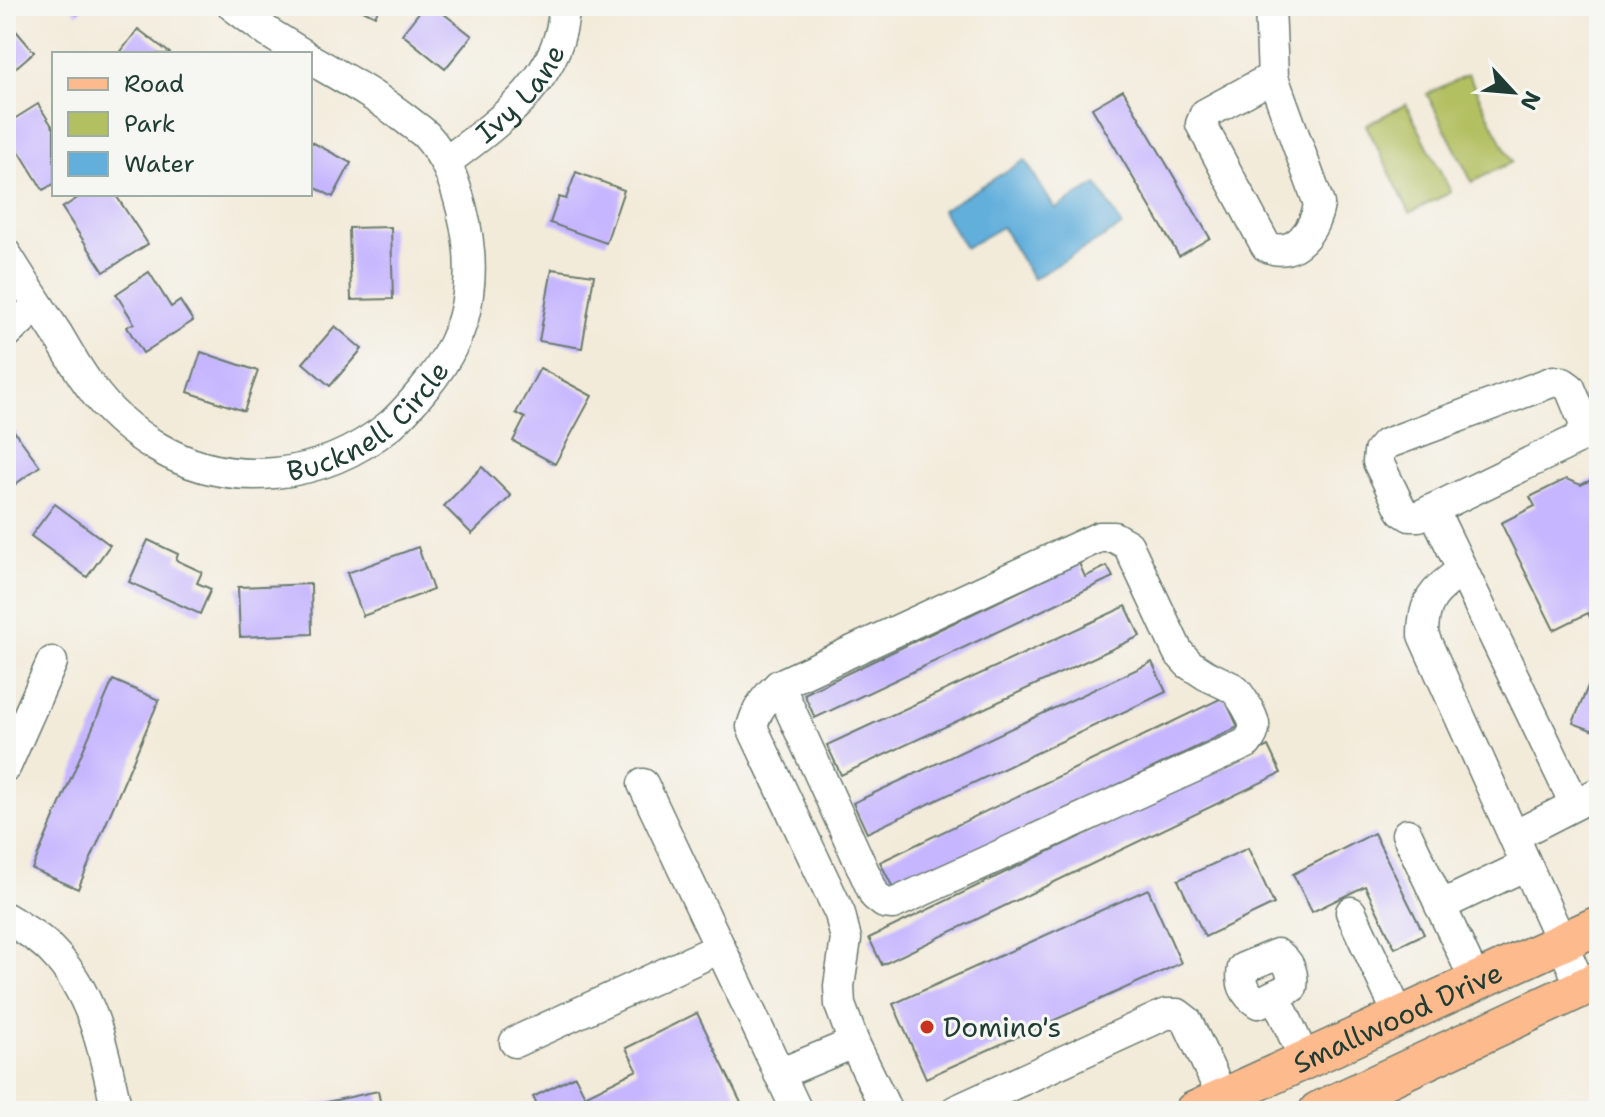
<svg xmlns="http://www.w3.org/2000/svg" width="1605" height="1117" viewBox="0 0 1605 1117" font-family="'Shantell Sans',sans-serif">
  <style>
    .green { fill: #b3c062; stroke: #697e4b; stroke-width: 2 }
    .water { fill: #62afdc; stroke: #407688; stroke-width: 2 }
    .building { fill: #c6b6ff }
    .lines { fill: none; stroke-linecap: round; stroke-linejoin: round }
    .minor-casing { stroke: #697a6e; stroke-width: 33 }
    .major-casing { stroke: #697a6e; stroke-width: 41 }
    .minor { stroke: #fff; stroke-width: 30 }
    .major { stroke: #fcba8d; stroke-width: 38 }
    .poi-dot { fill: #c8321e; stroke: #f6f6f2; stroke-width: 3 }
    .labels { text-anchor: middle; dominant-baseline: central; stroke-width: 6; stroke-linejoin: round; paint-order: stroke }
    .street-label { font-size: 28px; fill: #1f3d34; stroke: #f6f6f2 }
    .poi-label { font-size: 28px; fill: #1f3d34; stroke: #f6f6f2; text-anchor: start }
  </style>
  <rect width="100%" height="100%" fill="#f6f6f2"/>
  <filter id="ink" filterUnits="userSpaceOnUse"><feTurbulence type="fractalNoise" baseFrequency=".0125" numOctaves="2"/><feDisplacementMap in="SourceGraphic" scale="16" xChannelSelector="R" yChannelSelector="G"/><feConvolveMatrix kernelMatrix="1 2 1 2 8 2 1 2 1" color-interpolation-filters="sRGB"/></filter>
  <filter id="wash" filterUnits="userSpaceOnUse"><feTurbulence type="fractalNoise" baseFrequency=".006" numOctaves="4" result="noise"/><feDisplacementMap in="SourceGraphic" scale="32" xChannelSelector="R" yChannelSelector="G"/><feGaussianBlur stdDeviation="1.8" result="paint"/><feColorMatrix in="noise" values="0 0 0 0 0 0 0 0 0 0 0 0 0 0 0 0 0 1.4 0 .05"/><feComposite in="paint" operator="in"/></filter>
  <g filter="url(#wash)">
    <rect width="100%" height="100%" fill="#f3ebda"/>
    <g class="green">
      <polygon points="1468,74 1512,162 1472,182 1427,94"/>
      <polygon points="1406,104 1451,192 1410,213 1366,125"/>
    </g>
    <polygon class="water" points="1025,160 1055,209 1097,184 1122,226 1033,279 1002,227 965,248 942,210"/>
    <g id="blocks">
      <g class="building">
        <polygon points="71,6 87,6 77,14"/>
        <polygon points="355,6 380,6 375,16"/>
        <polygon points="424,6 434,6 472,36 445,69 402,34"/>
        <polygon points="6,19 34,52 6,76"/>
        <polygon points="138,29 171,54 119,54"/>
        <polygon points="1123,90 1210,238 1179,256 1092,108"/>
        <polygon points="38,104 54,129 54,184 43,190 6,130 6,124"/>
        <polygon points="310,141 351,163 333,197 310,185"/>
        <polygon points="576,172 624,190 606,243 550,223 559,197 566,199"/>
        <polygon points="84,194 115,194 148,244 104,272 62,208"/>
        <polygon points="391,227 393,299 351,300 349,228"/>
        <polygon points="552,269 594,275 582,348 539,341"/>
        <polygon points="149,272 171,307 180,301 193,321 143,353 127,327 134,323 116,294"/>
        <polygon points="335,326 362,349 330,386 303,363"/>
        <polygon points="201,352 258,371 244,411 188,392"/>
        <polygon points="540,368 592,396 555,464 513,441 525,418 516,413"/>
        <polygon points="6,420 40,466 6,491"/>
        <polygon points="482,467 511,496 472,534 444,506"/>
        <polygon points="1599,476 1599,636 1588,613 1554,630 1501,523 1535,506 1530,497 1566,479 1581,485"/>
        <polygon points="55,504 110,545 87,577 31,536"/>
        <polygon points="148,540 178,554 176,560 202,572 197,583 211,589 200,614 129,582"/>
        <polygon points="418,547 433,590 363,616 347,573"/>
        <polygon points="1079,563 1085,577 1107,566 1113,577 815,718 804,694"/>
        <polygon points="311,584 312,634 240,637 238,587"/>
        <polygon points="1126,606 1140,636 841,775 827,745"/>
        <polygon points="1599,659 1599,733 1573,723"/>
        <polygon points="1152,662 1166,692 867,833 853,803"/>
        <polygon points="113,680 159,700 78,889 32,869"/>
        <polygon points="1224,697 1238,727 895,892 880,862"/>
        <polygon points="1268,746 1281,773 882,965 869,938"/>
        <polygon points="1374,833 1424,934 1395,948 1365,886 1312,912 1293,874"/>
        <polygon points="1248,848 1274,904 1205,937 1178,880"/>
        <polygon points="1148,889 1181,963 926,1078 893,1004"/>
        <polygon points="697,1013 745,1111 540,1111 533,1097 575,1076 585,1096 637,1070 626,1048"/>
        <polygon points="378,1091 382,1111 290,1111 290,1110"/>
      </g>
    </g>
  </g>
  <g filter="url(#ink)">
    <use href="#blocks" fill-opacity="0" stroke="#697a6e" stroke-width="2"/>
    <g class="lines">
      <defs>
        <g id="minor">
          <polyline points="233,6 269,33 303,54"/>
          <path d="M1270,6L1273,77L1319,204C1316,228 1294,261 1266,246L1201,124L1205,114L1273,77"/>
          <path id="s1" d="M446,162C498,123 563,78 564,6"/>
          <path id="s2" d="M6,254C23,281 40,308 58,335C68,352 78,370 90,386C107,410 132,432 157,447C231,491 323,479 389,426C401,416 412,403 422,391C445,364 464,330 468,294C472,266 469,238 462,210C455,182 446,157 426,135C420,129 413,125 407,120C377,96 343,78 310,59"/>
          <polyline points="6,334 38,305"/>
          <polygon points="1554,381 1563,383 1570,388 1584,422 1583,432 1576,440 1419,516 1410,516 1402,511 1378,462 1379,452 1386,444"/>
          <polyline points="1433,509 1575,804"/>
          <path d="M1099,537H1114L1128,545L1178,652L1189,664L1206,675L1233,688C1240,694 1252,714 1254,724C1255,732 1251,737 1247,743L893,904L884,903L875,896L779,685Z"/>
          <path d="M1462,570C1435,591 1423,599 1423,635L1582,988"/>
          <path d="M779,685C765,698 757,709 752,727L840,914L846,939L839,986L840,1005L854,1043L887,1111"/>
          <polyline points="6,766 52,662"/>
          <polyline points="643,784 797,1111"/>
          <polyline points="1407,834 1476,982"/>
          <polyline points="1514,836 1596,794 1599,794"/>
          <polyline points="1440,906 1526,865"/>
          <polyline points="1351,912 1399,1016"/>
          <path d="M6,918C22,928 39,937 52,951C95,995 104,1053 117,1111"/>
          <path d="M1277,954C1289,961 1294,973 1292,987L1258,1003C1245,995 1240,983 1243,968Z"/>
          <polyline points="1275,995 1305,1060"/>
          <polyline points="515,1042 720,948"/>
          <polyline points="779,1074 854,1043"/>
          <polyline points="955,1111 1166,1014 1178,1014 1187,1021 1223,1098"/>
        </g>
        <g id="major">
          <path id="s3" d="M1194,1111L1599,925"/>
          <polyline points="1318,1111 1599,980"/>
        </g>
      </defs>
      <use href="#minor" class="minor-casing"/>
      <use href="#major" class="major-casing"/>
      <use href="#minor" class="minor"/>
      <use href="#major" class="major"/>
    </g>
  </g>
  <circle class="poi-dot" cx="927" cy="1027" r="8"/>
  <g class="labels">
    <g class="street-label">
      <text stroke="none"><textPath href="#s1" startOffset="102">Ivy Lane</textPath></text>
      <text stroke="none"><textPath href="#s2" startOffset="480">Bucknell Circle</textPath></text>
      <text stroke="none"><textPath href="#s3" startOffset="224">Smallwood Drive</textPath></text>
    </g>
    <g class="poi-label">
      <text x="943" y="1027">Domino's</text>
    </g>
  </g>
  <rect width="1605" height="1117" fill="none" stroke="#f6f6f2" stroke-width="32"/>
  <rect x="52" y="52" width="260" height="144" fill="#f6f6f2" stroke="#a0aca6" stroke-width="2"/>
  <rect x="68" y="78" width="40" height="12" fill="#fcba8d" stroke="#a0aca6" stroke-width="2"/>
  <text x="124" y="92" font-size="24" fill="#1f3d34">Road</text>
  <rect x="68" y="112" width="40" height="24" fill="#b3c062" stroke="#a0aca6" stroke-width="2"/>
  <text x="124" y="132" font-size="24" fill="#1f3d34">Park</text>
  <rect x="68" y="152" width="40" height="24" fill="#62afdc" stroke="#a0aca6" stroke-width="2"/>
  <text x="124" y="172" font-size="24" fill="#1f3d34">Water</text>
  <g transform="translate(1513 92) rotate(116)" stroke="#f6f6f2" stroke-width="6" paint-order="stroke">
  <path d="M0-6L14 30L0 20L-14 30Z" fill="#1f3d34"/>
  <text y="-12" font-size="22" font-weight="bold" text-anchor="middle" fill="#1f3d34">N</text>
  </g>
</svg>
